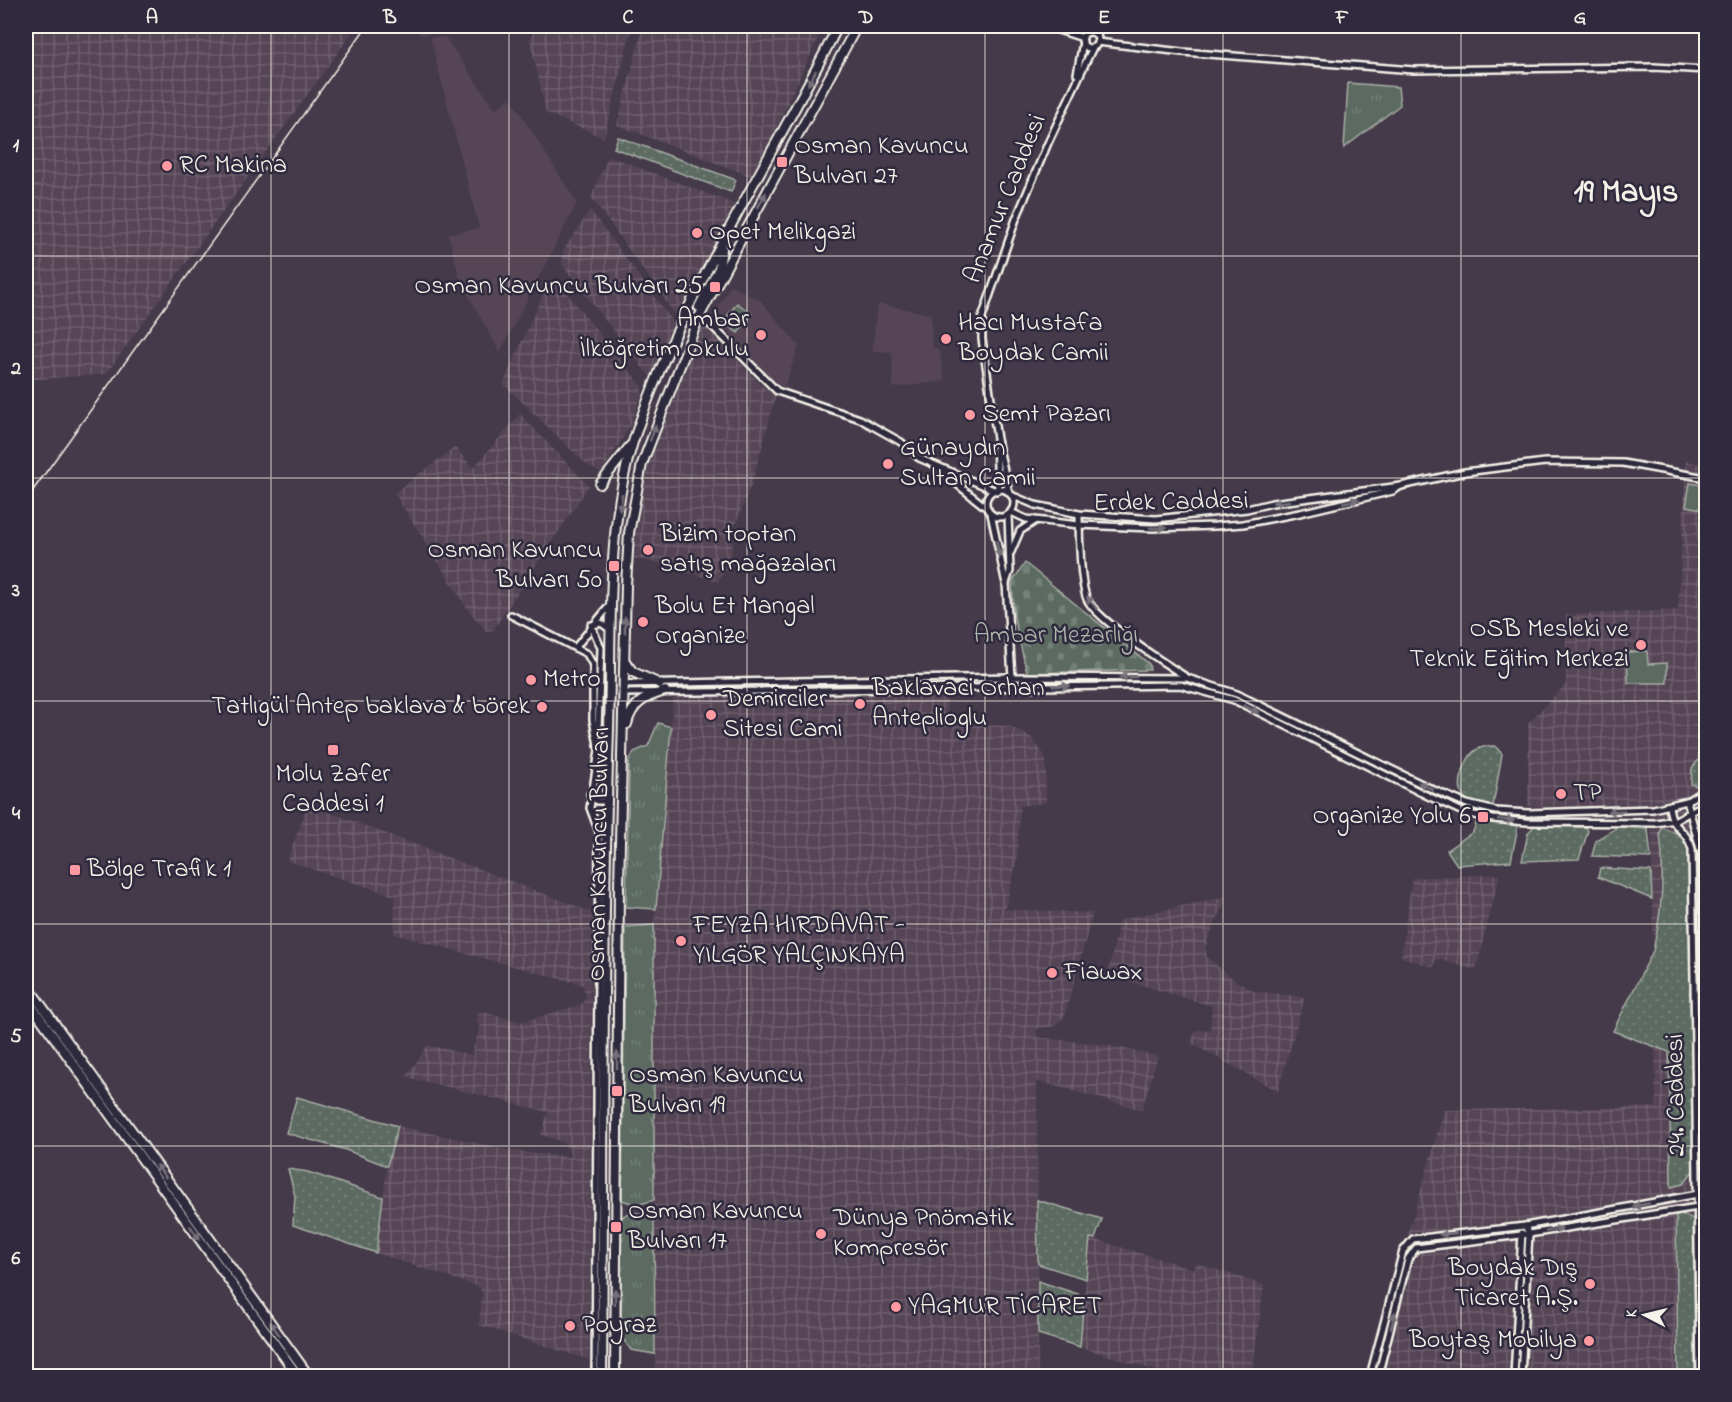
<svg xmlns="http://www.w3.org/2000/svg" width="1732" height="1402" viewBox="0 0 1732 1402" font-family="'Indie Flower',sans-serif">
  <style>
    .built { fill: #544554 }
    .industrial { fill: url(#industrial-grid) }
    .grass { fill: url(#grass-dots); stroke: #a8aea5; stroke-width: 1.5 }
    .cemetery { fill: url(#cemetery-stones); stroke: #a8aea5; stroke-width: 1.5 }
    .park { fill: url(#park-tufts); stroke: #a8aea5; stroke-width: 1.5 }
    .pitch { fill: #5b6b62; stroke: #a8aea5; stroke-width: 1.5 }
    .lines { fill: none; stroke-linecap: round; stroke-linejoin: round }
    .minor-casing { stroke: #f4f1e8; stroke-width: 10 }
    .major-casing { stroke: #f4f1e8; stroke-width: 11 }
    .highway-casing { stroke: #f4f1e8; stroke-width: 12 }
    .minor { stroke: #2f2a3d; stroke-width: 5 }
    .major { stroke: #2f2a3d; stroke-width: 7 }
    .highway { stroke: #2f2a3d; stroke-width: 8 }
    .rail { stroke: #f4f1e8; stroke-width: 1.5 }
    .oneway { fill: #747079 }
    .grid { fill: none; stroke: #f4f1e8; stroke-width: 1.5; stroke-opacity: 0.55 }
    .poi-dot { fill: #ff9aa2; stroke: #2f2a3d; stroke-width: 2 }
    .labels { text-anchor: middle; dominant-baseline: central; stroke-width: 5; stroke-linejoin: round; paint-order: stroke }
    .poi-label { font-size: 26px; fill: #f4f1e8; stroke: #2f2a3d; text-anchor: start }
    .street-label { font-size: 26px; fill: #f4f1e8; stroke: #2f2a3d }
    .park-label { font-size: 26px; fill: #afb5ac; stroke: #2f2a3d }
    .district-label { font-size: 32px; font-weight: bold; fill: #f4f1e8; stroke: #2f2a3d }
    .neatline { fill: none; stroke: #f4f1e8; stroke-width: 2 }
    .grid-label { font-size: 20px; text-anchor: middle; font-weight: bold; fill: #f4f1e8 }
  </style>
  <defs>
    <pattern id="industrial-grid" width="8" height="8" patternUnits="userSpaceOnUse" patternTransform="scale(1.5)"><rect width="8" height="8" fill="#544554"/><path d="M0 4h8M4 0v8" fill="none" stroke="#6d606d"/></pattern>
    <pattern id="grass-dots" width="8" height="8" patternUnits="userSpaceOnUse" patternTransform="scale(1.5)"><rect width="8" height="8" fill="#5b6b62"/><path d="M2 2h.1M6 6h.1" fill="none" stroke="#738178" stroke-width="1.8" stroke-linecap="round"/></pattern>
    <pattern id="cemetery-stones" width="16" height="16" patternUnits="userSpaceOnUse" patternTransform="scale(1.5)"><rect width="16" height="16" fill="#5b6b62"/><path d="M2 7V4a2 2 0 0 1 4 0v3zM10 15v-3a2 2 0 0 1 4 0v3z" fill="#738178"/></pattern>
    <pattern id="park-tufts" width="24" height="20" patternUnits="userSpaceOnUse" patternTransform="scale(1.5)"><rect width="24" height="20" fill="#5b6b62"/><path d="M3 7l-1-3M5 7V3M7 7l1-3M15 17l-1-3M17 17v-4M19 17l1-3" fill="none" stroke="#738178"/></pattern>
  </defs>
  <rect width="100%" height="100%" fill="#453a4a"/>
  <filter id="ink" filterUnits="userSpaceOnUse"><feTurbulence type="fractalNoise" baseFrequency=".0167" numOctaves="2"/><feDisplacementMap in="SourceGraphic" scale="12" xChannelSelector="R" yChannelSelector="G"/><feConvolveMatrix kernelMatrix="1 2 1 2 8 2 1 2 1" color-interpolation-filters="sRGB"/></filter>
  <g filter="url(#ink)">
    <g class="built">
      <polygon points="410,26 500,26 421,35"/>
      <polygon points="430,37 445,37 495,109 511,98 577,203 500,353 460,280 448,234 479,228"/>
      <polygon points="731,285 761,301 799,346 784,388 771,379 721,323 712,317"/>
      <polygon points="880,304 931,314 932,345 940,352 945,381 893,388 892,352 872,351 877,306"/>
    </g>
    <g class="industrial">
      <polygon points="33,26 357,26 106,374 26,380 26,82"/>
      <polygon points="535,26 632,26 604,138 546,113 530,40"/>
      <polygon points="643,26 824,26 753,177 617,125"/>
      <polygon points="608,156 735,204 679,320 591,197"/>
      <polygon points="590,210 676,326 653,381 562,265 563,251"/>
      <polygon points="557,281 641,385 642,393 631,425 601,473 586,464 503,384 547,285"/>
      <polygon points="706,327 761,385 776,396 752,483 735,526 731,562 718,582 662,564 632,558 639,500 652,446 691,347 700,329"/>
      <polygon points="520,414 589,486 493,630 486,631 469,611 394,493 455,447 473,468"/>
      <polygon points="1686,461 1706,465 1706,1376 1367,1376 1444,1110 1656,1107 1651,808 1528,806 1528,723 1566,684 1566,615 1678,610"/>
      <polygon points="948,691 946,723 1010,726 1031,737 1046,757 1046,803 1020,806 1017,859 1005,909 1093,913 1065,1016 1055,1026 1037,1029 1037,1037 1105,1045 1158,1056 1142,1110 1037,1081 1038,1376 655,1376 654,925 673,699 754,693"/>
      <polygon points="308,804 592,912 589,1360 479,1325 482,1293 479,1287 376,1253 387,1166 398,1126 515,1151 570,1157 569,1150 563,1142 541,1135 548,1112 406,1077 428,1045 471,1055 480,1027 476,1021 479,1011 521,1022 582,1004 586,996 583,985 394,934 395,896 287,861"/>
      <polygon points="1500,874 1476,970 1437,959 1433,967 1401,957 1412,878"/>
      <polygon points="1227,896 1205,947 1207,957 1233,979 1254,991 1305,997 1278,1091 1191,1043 1196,1030 1210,1030 1212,1006 1108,975 1119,920"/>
      <polygon points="1090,1238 1194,1269 1196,1263 1264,1285 1252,1376 1173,1376 1080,1347"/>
    </g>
    <g class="grass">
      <polygon points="618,137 736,180 731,192 614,148"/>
      <path d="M1495,746L1502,754L1493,806C1485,804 1472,804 1465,798C1454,788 1465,757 1476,750C1481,746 1489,746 1495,746Z"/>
      <polygon points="1706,751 1706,785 1702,788 1691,784 1692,768"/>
      <polygon points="1477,821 1518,826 1511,861 1457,865 1447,850 1473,832"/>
      <polygon points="1534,826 1586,827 1588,831 1579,859 1522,861 1528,833"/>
      <polygon points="1618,827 1648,829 1651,858 1592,856 1596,840"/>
      <path d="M1662,828L1681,835L1688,850L1693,1171L1683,1184L1671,1187L1669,1052L1613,1031L1653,951C1662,912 1665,873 1660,833Z"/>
      <polygon points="1600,868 1651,871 1652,899 1598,877"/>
      <polygon points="297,1097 398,1126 387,1166 346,1150 286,1133"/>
      <polygon points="288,1169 308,1172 383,1197 376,1253 293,1225 295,1196"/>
      <polygon points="1037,1200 1102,1219 1095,1239 1090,1238 1086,1279 1038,1264"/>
      <polygon points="1682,1214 1693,1219 1695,1376 1678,1376 1676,1215"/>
      <polygon points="1038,1281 1084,1296 1080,1347 1038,1334"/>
    </g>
    <polygon class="cemetery" points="1025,563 1149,664 1150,670 1027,673 1014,617 1012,582"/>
    <g class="park">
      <polygon points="1348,83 1398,87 1400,105 1344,148"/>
      <polygon points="658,723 671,727 656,909 626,907 629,761 634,752 648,746"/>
      <polygon points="654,925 654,1200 637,1205 622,1200 625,927"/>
      <polygon points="628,1213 654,1213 655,1354 631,1350 621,1336 621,1218"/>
    </g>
    <g class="pitch">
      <polygon points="737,303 752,314 738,333 723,322"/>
      <polygon points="1690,483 1706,486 1706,510 1686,506"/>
      <polygon points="1647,651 1648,664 1667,663 1667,683 1628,683 1627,652"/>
    </g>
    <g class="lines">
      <defs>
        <g id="minor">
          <polyline points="1046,26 1083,38"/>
          <circle cx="1090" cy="40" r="8"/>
          <polyline points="1097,36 1099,26"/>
          <polyline points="1097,42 1182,52 1414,70 1654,67 1706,70"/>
          <polyline points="1077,74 1083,42"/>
          <polyline points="699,317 713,327 777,391 860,419 901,442 919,458 996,491"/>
          <polyline points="996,444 998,490"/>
          <polyline points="937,468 988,509"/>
          <circle cx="1000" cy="503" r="14"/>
          <polyline points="1009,493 997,439 982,339 982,318 1016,219 1048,143 1093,47"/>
          <polyline points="1011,495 1035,505 1079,514 1156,519 1247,509 1272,503 1401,486 1465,472 1545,462 1623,463 1706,478"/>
          <polyline points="1011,512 1026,519 1079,525 1152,528 1215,526 1243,524 1300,513 1393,491 1401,486"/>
          <polyline points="991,514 1006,584 1012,677"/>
          <path d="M1079,514C1079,531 1080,588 1088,601C1101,623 1163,662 1186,677"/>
          <polyline points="1011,552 1020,531 1035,521"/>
          <polyline points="1006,583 1010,571 1008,515"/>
          <polyline points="511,615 587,654 593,665 593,720 599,750 590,808 599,832 595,1376"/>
          <polyline points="591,625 601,648 598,730"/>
          <polyline points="593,625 601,623 611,630"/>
          <polyline points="575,648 610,605"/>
          <polyline points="624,684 1012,677 1187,678 1237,694 1434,790 1467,804 1496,811 1528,813 1653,809 1687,801 1706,789"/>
          <polyline points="624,693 1180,685 1234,700 1430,797 1465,813 1493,819 1526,822 1655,823 1676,820 1706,803"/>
          <polyline points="590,794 597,801 607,801"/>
          <polyline points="1687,801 1702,856 1706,1257"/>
          <path d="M1669,806C1672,832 1686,827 1692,849L1700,1376"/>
          <polyline points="1370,1376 1403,1251 1413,1239 1525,1226 1698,1194"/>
          <polyline points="1378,1376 1408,1259 1416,1248 1529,1234 1698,1207"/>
          <polyline points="1514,1376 1522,1233"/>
          <polyline points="1521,1376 1529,1234 1525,1226"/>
        </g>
        <g id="major">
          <polyline points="1698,1194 1706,1196"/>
          <polyline points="1698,1207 1706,1207"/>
        </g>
        <g id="highway">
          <polyline points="699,307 719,268 722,249"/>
          <polyline points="600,484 630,446"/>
          <polyline points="625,661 633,672 660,684"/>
          <path d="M627,724C632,703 645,697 665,691"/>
          <polyline points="26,984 309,1376"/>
          <polyline points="26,998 298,1376"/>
          <path d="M602,1376C604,1161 602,945 609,729C612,637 605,530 633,442C680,297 771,162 838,26"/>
          <polyline points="615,1376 619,886 626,585 629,533 642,464 699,317 857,26"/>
        </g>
      </defs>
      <use href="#minor" class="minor-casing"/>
      <use href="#major" class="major-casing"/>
      <use href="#highway" class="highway-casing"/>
      <use href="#minor" class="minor"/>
      <use href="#major" class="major"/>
      <use href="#highway" class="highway"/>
      <polyline class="rail" points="26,500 367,26"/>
    </g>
    <defs><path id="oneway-solid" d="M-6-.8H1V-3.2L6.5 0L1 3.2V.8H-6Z" transform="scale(1.5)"/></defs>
    <g class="oneway">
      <use href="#oneway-solid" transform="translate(812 78) rotate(118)"/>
      <use href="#oneway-solid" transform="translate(762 200) rotate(-62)"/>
      <use href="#oneway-solid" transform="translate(653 433) rotate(-70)"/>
      <use href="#oneway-solid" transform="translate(1351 501) rotate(-13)"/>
      <use href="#oneway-solid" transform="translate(621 502) rotate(98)"/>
      <use href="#oneway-solid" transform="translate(1281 502) rotate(175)"/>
      <use href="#oneway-solid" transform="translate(1158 528)"/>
      <use href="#oneway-solid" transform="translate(998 549) rotate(80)"/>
      <use href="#oneway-solid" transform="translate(1092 603) rotate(-129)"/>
      <use href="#oneway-solid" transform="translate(625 625) rotate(-89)"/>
      <use href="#oneway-solid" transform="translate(1128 677) rotate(180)"/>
      <use href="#oneway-solid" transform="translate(1061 686)"/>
      <use href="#oneway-solid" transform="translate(1251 709) rotate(26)"/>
      <use href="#oneway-solid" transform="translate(1426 786) rotate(-154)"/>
      <use href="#oneway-solid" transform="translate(1616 811) rotate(177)"/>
      <use href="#oneway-solid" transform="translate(1506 820) rotate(5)"/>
      <use href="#oneway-solid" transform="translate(617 1060) rotate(-90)"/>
      <use href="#oneway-solid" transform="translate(161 1171) rotate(-127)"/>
      <use href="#oneway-solid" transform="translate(1641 1205) rotate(170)"/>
      <use href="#oneway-solid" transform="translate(1554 1230) rotate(-10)"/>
      <use href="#oneway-solid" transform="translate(195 1233) rotate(54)"/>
      <use href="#oneway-solid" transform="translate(1448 1234) rotate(174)"/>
      <use href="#oneway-solid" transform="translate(615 1297) rotate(-90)"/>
      <use href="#oneway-solid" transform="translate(1393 1320) rotate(-76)"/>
      <use href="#oneway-solid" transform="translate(275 1329) rotate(-126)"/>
    </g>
  </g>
  <path class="grid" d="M271,26V1376M509,26V1376M747,26V1376M985,26V1376M1223,26V1376M1461,26V1376M26,256H1706M26,478H1706M26,701H1706M26,924H1706M26,1146H1706"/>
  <g class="poi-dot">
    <rect x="776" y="156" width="12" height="12" rx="3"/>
    <circle cx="167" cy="166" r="6"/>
    <circle cx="697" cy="233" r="6"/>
    <rect x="709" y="281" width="12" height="12" rx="3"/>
    <circle cx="761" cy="335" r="6"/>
    <circle cx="946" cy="339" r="6"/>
    <circle cx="970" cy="415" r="6"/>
    <circle cx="888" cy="464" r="6"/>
    <circle cx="648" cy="550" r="6"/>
    <rect x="608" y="560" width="12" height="12" rx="3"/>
    <circle cx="643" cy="622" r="6"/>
    <circle cx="1641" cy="645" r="6"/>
    <circle cx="531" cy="680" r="6"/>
    <circle cx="860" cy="704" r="6"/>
    <circle cx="542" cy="707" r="6"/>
    <circle cx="711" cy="715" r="6"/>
    <rect x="327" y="744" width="12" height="12" rx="3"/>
    <circle cx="1561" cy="794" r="6"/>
    <rect x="1477" y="811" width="12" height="12" rx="3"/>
    <rect x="69" y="864" width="12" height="12" rx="3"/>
    <circle cx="681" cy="941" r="6"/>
    <circle cx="1052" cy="973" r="6"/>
    <rect x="611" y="1085" width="12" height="12" rx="3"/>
    <rect x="610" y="1221" width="12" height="12" rx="3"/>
    <circle cx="821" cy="1234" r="6"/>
    <circle cx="1590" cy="1284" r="6"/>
    <circle cx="896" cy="1307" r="6"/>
    <circle cx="570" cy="1326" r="6"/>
    <circle cx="1589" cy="1341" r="6"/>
  </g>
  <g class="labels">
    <g class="poi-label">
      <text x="794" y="147">Osman Kavuncu<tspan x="794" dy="30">Bulvarı 27</tspan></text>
      <text x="179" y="166">RC Makina</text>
      <text x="709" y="233">Opet Melikgazi</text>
      <text x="703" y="287" text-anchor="end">Osman Kavuncu Bulvarı 25</text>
      <text x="749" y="320" text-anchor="end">Ambar<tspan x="749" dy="30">İlköğretim Okulu</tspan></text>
      <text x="958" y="324">Hacı Mustafa<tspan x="958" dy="30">Boydak Camii</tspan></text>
      <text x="982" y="415">Semt Pazarı</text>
      <text x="900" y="449">Günaydın<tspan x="900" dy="30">Sultan Camii</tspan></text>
      <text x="660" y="535">Bizim toptan<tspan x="660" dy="30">satış mağazaları</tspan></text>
      <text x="602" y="551" text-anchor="end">Osman Kavuncu<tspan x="602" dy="30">Bulvarı 50</tspan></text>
      <text x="655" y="607">Bolu Et Mangal<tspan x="655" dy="30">Organize</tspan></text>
      <text x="1629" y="630" text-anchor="end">OSB Mesleki ve<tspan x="1629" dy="30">Teknik Eğitim Merkezi</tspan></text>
      <text x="543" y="680">Metro</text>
      <text x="872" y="689">Baklavaci Orhan<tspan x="872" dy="30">Anteplioglu</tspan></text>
      <text x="723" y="700">Demirciler<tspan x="723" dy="30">Sitesi Cami</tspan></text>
      <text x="530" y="707" text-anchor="end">Tatlıgül Antep baklava &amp; börek</text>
      <text x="333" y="775" text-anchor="middle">Molu Zafer<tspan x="333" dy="30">Caddesi 1</tspan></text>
      <text x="1573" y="794">TP</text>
      <text x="1471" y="817" text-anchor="end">Organize Yolu 6</text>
      <text x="87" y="870">Bölge Trafik 1</text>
      <text x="693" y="926">FEYZA HIRDAVAT -<tspan x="693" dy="30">YILGÖR YALÇINKAYA</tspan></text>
      <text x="1064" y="973">Fiawax</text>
      <text x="629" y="1076">Osman Kavuncu<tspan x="629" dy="30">Bulvarı 19</tspan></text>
      <text x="628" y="1212">Osman Kavuncu<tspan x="628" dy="30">Bulvarı 17</tspan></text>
      <text x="833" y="1219">Dünya Pnömatik<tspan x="833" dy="30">Kompresör</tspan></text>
      <text x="1578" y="1269" text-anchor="end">Boydak Dış<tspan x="1578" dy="30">Ticaret A.Ş.</tspan></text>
      <text x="908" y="1307">YAGMUR TİCARET</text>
      <text x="582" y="1326">Poyraz</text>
      <text x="1577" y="1341" text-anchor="end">Boytaş Mobilya</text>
    </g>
    <g class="street-label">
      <text transform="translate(1006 199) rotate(-68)">Anamur Caddesi</text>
      <text transform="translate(1171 503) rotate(-1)">Erdek Caddesi</text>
      <text transform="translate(600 854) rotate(-89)">Osman Kavuncu Bulvarı</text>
      <text transform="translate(1677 1095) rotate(-91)">24. Caddesi</text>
    </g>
    <g class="park-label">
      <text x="1056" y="636">Ambar Mezarlığı</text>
    </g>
    <g class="district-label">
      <text x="1626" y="193">19 Mayıs</text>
    </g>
  </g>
  <rect width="1732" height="1402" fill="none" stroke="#2f2a3d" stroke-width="66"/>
  <g transform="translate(1645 1315) rotate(277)" stroke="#2f2a3d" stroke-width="4.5" paint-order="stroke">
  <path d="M0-4.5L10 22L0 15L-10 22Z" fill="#f4f1e8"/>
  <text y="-9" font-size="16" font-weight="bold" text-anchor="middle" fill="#f4f1e8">K</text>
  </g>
  <rect x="33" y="33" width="1666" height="1336" class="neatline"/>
  <g class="grid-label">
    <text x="152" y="23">A</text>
    <text x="390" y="23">B</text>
    <text x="628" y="23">C</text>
    <text x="866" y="23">D</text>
    <text x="1104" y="23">E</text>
    <text x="1342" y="23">F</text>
    <text x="1580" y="23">G</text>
    <text x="16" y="151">1</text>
    <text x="16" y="374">2</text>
    <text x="16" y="596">3</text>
    <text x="16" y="819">4</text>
    <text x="16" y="1042">5</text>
    <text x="16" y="1264">6</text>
  </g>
</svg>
